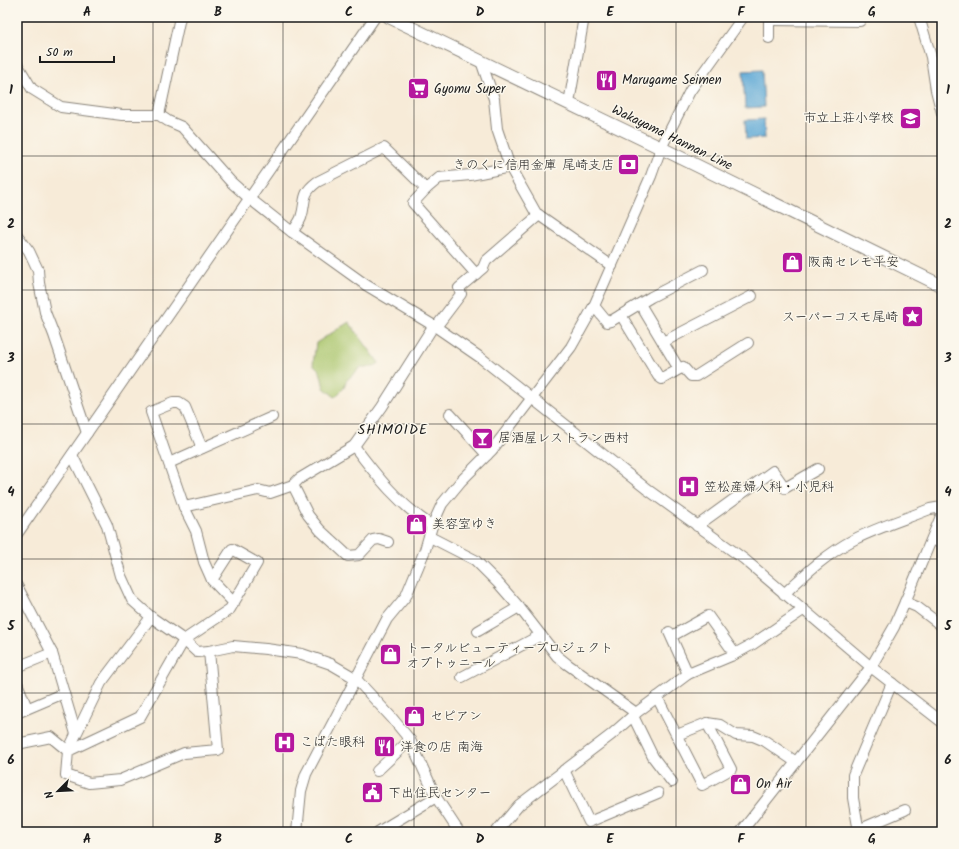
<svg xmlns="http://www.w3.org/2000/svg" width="959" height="849" viewBox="0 0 959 849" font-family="Kalam,'Klee One',sans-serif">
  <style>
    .green { fill: #a9c56b; stroke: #627044 }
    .water { fill: #5da8d6; stroke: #3c6279 }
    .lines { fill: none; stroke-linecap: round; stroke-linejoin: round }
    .minor-casing { stroke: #8a847a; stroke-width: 12 }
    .major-casing { stroke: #8a847a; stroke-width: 14 }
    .minor { stroke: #fff; stroke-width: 10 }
    .major { stroke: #fff; stroke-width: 12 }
    .grid { fill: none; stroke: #1c1c1c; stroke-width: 1; stroke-opacity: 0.55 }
    .labels { text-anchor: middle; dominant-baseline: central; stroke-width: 3; stroke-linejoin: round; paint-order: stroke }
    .poi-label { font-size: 13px; fill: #1c1c1c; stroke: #fbf7ec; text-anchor: start }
    .street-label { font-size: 13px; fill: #1c1c1c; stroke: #fbf7ec }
    .neighbourhood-label { font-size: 14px; letter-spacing: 1px; fill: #1c1c1c; stroke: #fbf7ec }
    .neatline { fill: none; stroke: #1c1c1c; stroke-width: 1.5 }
    .grid-label { font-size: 13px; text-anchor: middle; font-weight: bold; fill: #1c1c1c }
  </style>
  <rect width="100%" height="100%" fill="#fbf7ec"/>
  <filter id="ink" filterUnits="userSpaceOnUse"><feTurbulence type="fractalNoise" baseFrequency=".025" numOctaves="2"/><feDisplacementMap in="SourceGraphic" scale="8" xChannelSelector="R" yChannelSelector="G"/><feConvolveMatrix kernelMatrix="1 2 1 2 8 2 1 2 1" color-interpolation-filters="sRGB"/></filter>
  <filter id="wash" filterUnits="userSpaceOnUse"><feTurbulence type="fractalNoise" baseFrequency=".012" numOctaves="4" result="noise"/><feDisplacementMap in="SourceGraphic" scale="16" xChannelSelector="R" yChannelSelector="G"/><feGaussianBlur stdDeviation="0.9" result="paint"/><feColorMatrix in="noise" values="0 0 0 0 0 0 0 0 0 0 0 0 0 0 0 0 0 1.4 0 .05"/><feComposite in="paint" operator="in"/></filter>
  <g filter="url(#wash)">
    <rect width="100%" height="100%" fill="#f7ebd8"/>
    <polygon class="green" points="349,322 379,363 373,367 361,367 346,381 344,388 335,397 324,388 321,375 319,370 313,364 316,343"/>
    <g class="water">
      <polygon points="762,70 764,107 745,108 743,71"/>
      <polygon points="764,119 765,138 746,139 745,120"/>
    </g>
  </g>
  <g filter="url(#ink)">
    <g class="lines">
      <defs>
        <g id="minor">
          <polyline points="769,17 769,38"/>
          <polyline points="919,17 931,57 936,90 942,113"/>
          <polyline points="769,20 860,21"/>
          <polyline points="481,61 494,99 497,129 510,167 536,213 612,266"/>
          <polyline points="17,64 32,89 61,107 122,115 159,115 168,121 182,127 231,182 249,198 292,232 366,285 436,327 481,358 648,490 744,559 871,667 942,722"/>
          <polyline points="569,103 584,17"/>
          <polyline points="159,115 180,17"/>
          <path d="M292,232C295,228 299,223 301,218C307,200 300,195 317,182L384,148L426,189"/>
          <polyline points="17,235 29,251 38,270 39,283 45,312 54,335 87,433"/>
          <polyline points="476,274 413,203 426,189 439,178 470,175 510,167"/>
          <polyline points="640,304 679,369"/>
          <polyline points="594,306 607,322 611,321 651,297 703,270"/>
          <polyline points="621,315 658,376 662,379 683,367 691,376 696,376 748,343"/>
          <polyline points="436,327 461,294 459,288 483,268 486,261 539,215"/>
          <polyline points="663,342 752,296"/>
          <polyline points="450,414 487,455"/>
          <path d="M354,446C378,478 399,504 432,526"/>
          <polyline points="202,448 185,407 179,403 173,403 151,412 184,507 196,531 204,562 212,580"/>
          <polyline points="72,455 107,525 121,576 132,600 151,617 184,640 197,652 209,651 233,646 266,649 302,654 331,664 355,678 392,718 410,740 436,797 459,832"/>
          <polyline points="169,463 272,417"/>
          <polyline points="293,485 308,515 320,530 348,556 359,555 373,540 379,539 388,542"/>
          <polyline points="184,507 258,490 270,493 293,485 299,479 354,446 382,407 434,325"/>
          <polyline points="697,526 773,471 785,488 818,469"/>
          <polyline points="17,534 375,17"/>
          <polyline points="430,537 475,560 498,583 519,607 557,656 567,664 636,713"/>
          <polyline points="933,538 942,545"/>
          <polyline points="17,586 52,653 76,734"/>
          <path d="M784,594C806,573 828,553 855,539C879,527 905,519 930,509L942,507"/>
          <polyline points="905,602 917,607 942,626"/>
          <polyline points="151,617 101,683 68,751 66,775 89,783 120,780 184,753 218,750 209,651"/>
          <polyline points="478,631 519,607"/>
          <polyline points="669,632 688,674"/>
          <polyline points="672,636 708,616 735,654"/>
          <polyline points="17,667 52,653"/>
          <polyline points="462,677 541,635"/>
          <polyline points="17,683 27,708"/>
          <polyline points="657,697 702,785 731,769 707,723 677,735"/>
          <polyline points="17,713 64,693"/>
          <polyline points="633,716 653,757 672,782"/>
          <polyline points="707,723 720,725 736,735 753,736 765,741 796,762"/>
          <polyline points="17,744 51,737 68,751 140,717 184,640 230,609 257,563 232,549 212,580 234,603"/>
          <polyline points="564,770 589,822 658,793"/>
          <polyline points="377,771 410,740"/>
          <polyline points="858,830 905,810"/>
          <polyline points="297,832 301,791 306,774 387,619 406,596 425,550 432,526 442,504 461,481 492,450 571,347 594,306 651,176 661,148 690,91 743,17"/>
          <polyline points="378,832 436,797"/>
          <polyline points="496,832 519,805 611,735 636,713 688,674 731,656 753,644 803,610"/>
          <polyline points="741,832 871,667 894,627 905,602 942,514"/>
          <polyline points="859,832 853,798 853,775 892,683"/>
        </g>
        <polyline id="major" points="389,17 661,148 942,286"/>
      </defs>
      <use href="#minor" class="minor-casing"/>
      <use href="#major" class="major-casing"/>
      <use href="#minor" class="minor"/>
      <use href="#major" class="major"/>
    </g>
  </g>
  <path class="grid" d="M153,17V832M283,17V832M414,17V832M545,17V832M676,17V832M806,17V832M17,156H942M17,290H942M17,424H942M17,559H942M17,693H942"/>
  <defs>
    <symbol id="restaurant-square" viewBox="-11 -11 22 22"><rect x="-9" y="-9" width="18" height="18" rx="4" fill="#b5179e" stroke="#fbf7ec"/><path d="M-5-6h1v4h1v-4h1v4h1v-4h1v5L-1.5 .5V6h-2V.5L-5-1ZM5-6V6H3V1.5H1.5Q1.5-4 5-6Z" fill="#fff"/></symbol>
    <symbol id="supermarket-square" viewBox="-11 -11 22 22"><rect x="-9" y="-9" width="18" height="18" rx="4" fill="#b5179e" stroke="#fbf7ec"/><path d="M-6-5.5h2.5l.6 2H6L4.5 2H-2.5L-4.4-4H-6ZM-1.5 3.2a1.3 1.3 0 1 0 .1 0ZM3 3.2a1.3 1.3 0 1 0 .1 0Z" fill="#fff"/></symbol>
    <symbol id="school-square" viewBox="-11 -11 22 22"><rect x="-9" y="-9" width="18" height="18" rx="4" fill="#b5179e" stroke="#fbf7ec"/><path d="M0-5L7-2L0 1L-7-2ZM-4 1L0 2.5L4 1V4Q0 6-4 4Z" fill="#fff"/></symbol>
    <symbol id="bank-square" viewBox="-11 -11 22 22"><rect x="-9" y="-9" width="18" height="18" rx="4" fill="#b5179e" stroke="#fbf7ec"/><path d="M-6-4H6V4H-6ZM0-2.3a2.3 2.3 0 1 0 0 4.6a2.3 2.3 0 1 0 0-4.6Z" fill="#fff"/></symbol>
    <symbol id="shop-square" viewBox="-11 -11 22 22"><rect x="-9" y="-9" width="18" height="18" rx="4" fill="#b5179e" stroke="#fbf7ec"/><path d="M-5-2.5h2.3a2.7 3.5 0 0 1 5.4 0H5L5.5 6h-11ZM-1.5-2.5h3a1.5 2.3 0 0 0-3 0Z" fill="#fff"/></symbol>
    <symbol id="sight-square" viewBox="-11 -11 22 22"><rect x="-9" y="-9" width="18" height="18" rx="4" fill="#b5179e" stroke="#fbf7ec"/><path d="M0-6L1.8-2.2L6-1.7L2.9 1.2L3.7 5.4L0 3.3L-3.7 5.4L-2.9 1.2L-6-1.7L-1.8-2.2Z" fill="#fff"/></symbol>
    <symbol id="bar-square" viewBox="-11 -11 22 22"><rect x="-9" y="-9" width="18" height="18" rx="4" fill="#b5179e" stroke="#fbf7ec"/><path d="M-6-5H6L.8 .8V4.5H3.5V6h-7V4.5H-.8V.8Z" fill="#fff"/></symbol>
    <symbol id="hospital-square" viewBox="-11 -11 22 22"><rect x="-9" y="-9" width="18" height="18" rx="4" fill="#b5179e" stroke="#fbf7ec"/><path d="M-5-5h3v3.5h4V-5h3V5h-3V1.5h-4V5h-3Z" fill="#fff"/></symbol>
    <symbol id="civic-square" viewBox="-11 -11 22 22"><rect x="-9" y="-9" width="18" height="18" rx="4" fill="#b5179e" stroke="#fbf7ec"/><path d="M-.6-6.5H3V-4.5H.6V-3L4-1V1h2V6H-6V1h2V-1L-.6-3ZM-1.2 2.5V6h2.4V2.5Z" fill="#fff"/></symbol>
  </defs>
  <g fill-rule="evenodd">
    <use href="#restaurant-square" x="594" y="68" width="25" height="25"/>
    <use href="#supermarket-square" x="406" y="76" width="25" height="25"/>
    <use href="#school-square" x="898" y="106" width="25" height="25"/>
    <use href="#bank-square" x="616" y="152" width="25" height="25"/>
    <use href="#shop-square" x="780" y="250" width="25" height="25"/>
    <use href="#sight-square" x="900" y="304" width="25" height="25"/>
    <use href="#bar-square" x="470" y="426" width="25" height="25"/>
    <use href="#hospital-square" x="676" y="474" width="25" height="25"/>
    <use href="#shop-square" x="404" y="512" width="25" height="25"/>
    <use href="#shop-square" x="378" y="642" width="25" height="25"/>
    <use href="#shop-square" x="402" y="704" width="25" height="25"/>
    <use href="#hospital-square" x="272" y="730" width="25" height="25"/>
    <use href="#restaurant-square" x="372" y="734" width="25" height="25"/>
    <use href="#shop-square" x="728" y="772" width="25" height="25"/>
    <use href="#civic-square" x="360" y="780" width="25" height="25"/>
  </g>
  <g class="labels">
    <g class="poi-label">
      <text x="622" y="80">Marugame Seimen</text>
      <text x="434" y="89">Gyomu Super</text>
      <text x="894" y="118" text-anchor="end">市立上荘小学校</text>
      <text x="614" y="165" text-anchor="end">きのくに信用金庫 尾崎支店</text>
      <text x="808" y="262">阪南セレモ平安</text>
      <text x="898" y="317" text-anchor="end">スーパーコスモ尾崎</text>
      <text x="498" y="438">居酒屋レストラン西村</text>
      <text x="704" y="487">笠松産婦人科・小児科</text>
      <text x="432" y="524">美容室ゆき</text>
      <text x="406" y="648">トータルビューティープロジェクト<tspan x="406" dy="15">オプトゥニール</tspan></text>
      <text x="430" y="716">セピアン</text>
      <text x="300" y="742">こばた眼科</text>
      <text x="400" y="747">洋食の店 南海</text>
      <text x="756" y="784">On Air</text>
      <text x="388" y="793">下出住民センター</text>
    </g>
    <g class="street-label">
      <text transform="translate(672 138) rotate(26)">Wakayama Hannan Line</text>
    </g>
    <g class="neighbourhood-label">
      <text x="393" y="430">SHIMOIDE</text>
    </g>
  </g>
  <rect width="959" height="849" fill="none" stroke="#fbf7ec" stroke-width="44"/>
  <g transform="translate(58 791) rotate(246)" stroke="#fbf7ec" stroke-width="3" paint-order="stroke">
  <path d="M0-3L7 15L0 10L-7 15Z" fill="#1c1c1c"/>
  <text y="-6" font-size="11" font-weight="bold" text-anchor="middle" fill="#1c1c1c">N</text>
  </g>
  <path d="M40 56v6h74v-6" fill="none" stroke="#1c1c1c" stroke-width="2"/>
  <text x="46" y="56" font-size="12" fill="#1c1c1c" stroke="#fbf7ec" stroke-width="3" paint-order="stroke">50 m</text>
  <rect x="22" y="22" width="915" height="805" class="neatline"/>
  <g class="grid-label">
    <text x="87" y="16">A</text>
    <text x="218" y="16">B</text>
    <text x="349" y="16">C</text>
    <text x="480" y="16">D</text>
    <text x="610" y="16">E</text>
    <text x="741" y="16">F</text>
    <text x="872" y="16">G</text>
    <text x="11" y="94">1</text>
    <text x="948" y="94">1</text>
    <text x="11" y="228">2</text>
    <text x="948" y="228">2</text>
    <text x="11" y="362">3</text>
    <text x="948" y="362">3</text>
    <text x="11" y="496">4</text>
    <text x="948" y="496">4</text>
    <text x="11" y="630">5</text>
    <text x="948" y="630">5</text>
    <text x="11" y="764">6</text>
    <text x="948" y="764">6</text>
    <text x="87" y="843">A</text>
    <text x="218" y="843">B</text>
    <text x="349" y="843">C</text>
    <text x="480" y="843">D</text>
    <text x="610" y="843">E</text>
    <text x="741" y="843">F</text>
    <text x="872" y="843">G</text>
  </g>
</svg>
